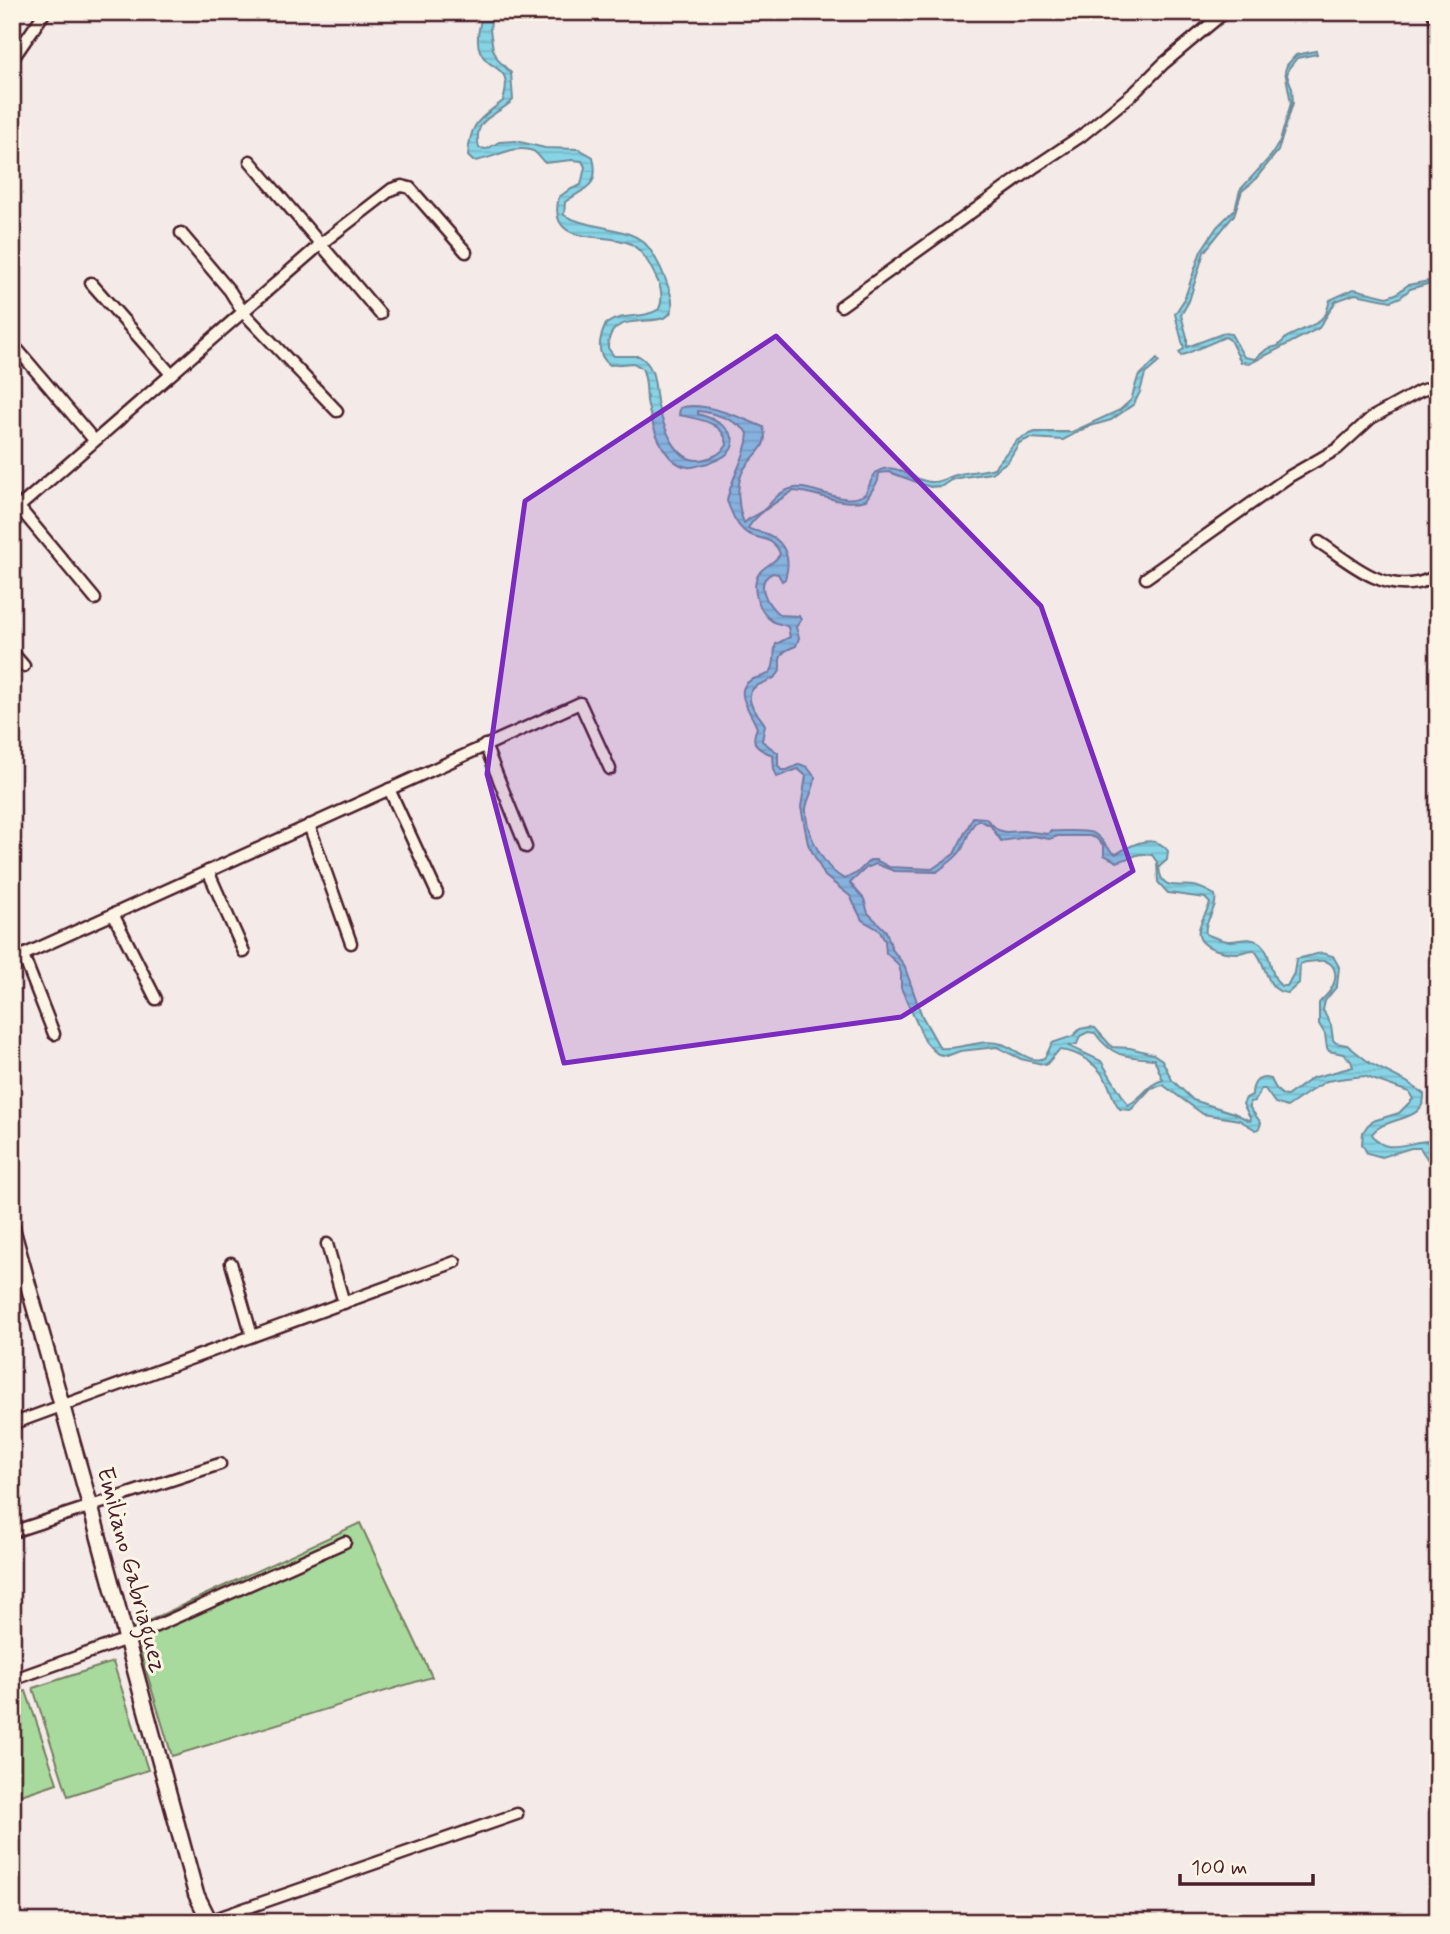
<svg xmlns="http://www.w3.org/2000/svg" width="1450" height="1934" viewBox="0 0 1450 1934" font-family="Mynerve,sans-serif">
  <style>
    .pitch { fill: #a7da9c; stroke: #787c64; stroke-width: 2 }
    .water { fill: url(#water-rules); stroke: #6f8c9b; stroke-width: 2; fill-rule: evenodd }
    .lines { fill: none; stroke-linecap: round; stroke-linejoin: round }
    .street-casing { stroke: #4a1f2b; stroke-width: 15 }
    .secondary-casing { stroke: #4a1f2b; stroke-width: 19 }
    .street { stroke: #fcf5e5; stroke-width: 10 }
    .secondary { stroke: #fcf5e5; stroke-width: 14 }
    .marked { fill: #7b2cbf; fill-opacity: 0.2; stroke: #7b2cbf; stroke-width: 5; stroke-linejoin: round }
    .labels { text-anchor: middle; dominant-baseline: central; stroke-width: 6; stroke-linejoin: round; paint-order: stroke }
    .street-label { font-size: 24px; fill: #4a1f2b; stroke: #fcf5e5 }
  </style>
  <defs>
    <pattern id="water-rules" width="6" height="5" patternUnits="userSpaceOnUse" patternTransform="scale(1.75)"><rect width="6" height="5" fill="#87d4e6"/><path d="M0 2.5h6" fill="none" stroke="#76b6c5"/></pattern>
  </defs>
  <rect width="100%" height="100%" fill="#f4eae7"/>
  <filter id="ink" filterUnits="userSpaceOnUse"><feTurbulence type="fractalNoise" baseFrequency=".0143" numOctaves="2"/><feDisplacementMap in="SourceGraphic" scale="14" xChannelSelector="R" yChannelSelector="G"/><feConvolveMatrix kernelMatrix="1 2 1 2 8 2 1 2 1" color-interpolation-filters="sRGB"/></filter>
  <g filter="url(#ink)">
    <g class="pitch">
      <polygon points="360,1523 432,1677 172,1756 133,1628"/>
      <polygon points="113,1662 148,1770 68,1796 33,1688"/>
      <polygon points="26,1691 57,1783 12,1798 12,1695"/>
    </g>
    <g class="water">
      <path d="M483,12H492L490,30L493,49L498,60L511,73L513,100C496,117 472,117 479,148L487,149L499,142L516,141L545,148L579,149L593,157C600,187 586,187 565,202L564,215C589,230 632,225 649,248C659,262 665,276 670,292C687,345 608,297 608,348L614,356H639C659,368 653,391 659,410C665,429 676,462 700,460C712,458 720,455 727,445C725,422 698,419 679,415L680,408C700,400 743,418 763,427C771,447 753,454 744,469C735,484 738,508 744,523C750,517 758,515 763,511C773,501 778,491 794,488C816,485 844,508 865,494C870,487 871,475 878,471C896,461 913,481 930,482C940,483 947,477 956,475C969,471 982,472 994,468L1016,441L1025,436L1035,432H1072L1120,410L1131,400L1138,377L1157,359L1159,362L1145,374L1140,392L1134,404L1111,420L1087,427L1063,440L1030,438L1019,443L1008,461L991,473L964,477L951,480L942,486L930,487L889,472L879,473L878,481L866,500C841,507 818,492 793,491C779,500 756,514 748,528C754,532 762,531 769,535C787,544 791,561 785,579L782,581L778,574L773,573C753,581 767,605 780,615L799,616L801,620L796,627L799,638L796,646C766,656 791,669 772,679C764,684 752,684 750,695C748,707 760,715 765,725L762,741L778,753V765L781,770H787L800,764L807,767L815,777C815,789 807,798 806,809C805,831 824,870 845,879L857,873L870,860H876L889,867L932,869L954,854L973,817L985,818L998,830L1006,832L1023,831L1048,834L1050,831C1061,832 1088,829 1095,834C1104,840 1107,850 1116,854C1131,845 1154,832 1168,851L1167,860L1159,867C1161,893 1178,883 1194,886C1201,887 1209,892 1215,895C1218,910 1203,921 1206,934C1213,937 1220,940 1228,941C1239,942 1249,935 1260,943C1273,954 1268,974 1281,986H1287L1294,973L1296,959L1321,953L1333,956L1339,967L1337,986L1325,1001L1323,1010L1331,1025L1333,1040L1336,1043L1347,1045L1371,1064L1407,1082L1424,1094C1426,1123 1384,1116 1372,1134C1385,1159 1413,1138 1435,1141L1438,1144V1175L1420,1148H1411L1382,1157L1367,1153L1362,1144L1363,1132L1368,1125L1373,1121L1399,1113L1413,1099L1409,1092L1364,1076L1339,1079L1327,1081L1315,1088L1287,1107L1275,1103L1265,1089H1261L1255,1101L1250,1102V1108L1261,1123L1259,1129L1256,1130L1239,1120L1203,1114L1163,1085L1151,1088L1131,1110L1120,1109C1113,1101 1112,1093 1108,1084C1100,1066 1079,1051 1059,1050L1046,1065L1021,1059L997,1047L960,1051L947,1056L938,1054L932,1049L925,1041L901,988V973L898,964L886,953L885,941L879,930L862,920L850,896L825,876L808,844L801,807L806,776L798,769L777,777L774,769L773,755C759,750 749,745 757,728C752,712 728,688 756,678C762,676 768,676 771,671C776,664 773,652 776,644L790,637L788,627C783,623 777,625 772,621C759,612 749,586 760,572C766,565 776,562 780,554C774,535 756,541 744,531C735,523 731,511 727,501C731,477 747,457 748,433C736,420 715,413 698,411V414C735,424 751,453 704,464C699,465 693,468 688,467C662,464 651,422 647,401C646,389 647,379 642,368L633,363L610,365C595,354 599,339 606,324C622,312 643,320 659,309C664,298 661,287 656,277C650,265 642,249 629,243C602,232 546,247 559,197L569,190L581,185L585,167L582,161L572,160L545,163C541,160 538,153 533,151C514,143 492,160 473,161L468,156C470,122 479,120 503,101C514,62 490,74 480,51C475,40 480,24 483,12ZM978,820L990,825L1001,841L1034,836L1049,839L1058,836H1089L1096,838L1104,846V855L1117,862L1140,854L1152,855L1157,862L1158,882L1168,893L1205,898L1210,903C1207,912 1201,920 1199,929C1195,948 1224,953 1237,953C1243,953 1248,950 1254,950C1268,963 1264,992 1288,993L1299,983L1300,964C1307,961 1311,962 1318,961C1336,959 1339,976 1331,989C1328,995 1323,998 1319,1003V1024L1325,1034L1327,1048L1329,1051L1343,1054L1351,1061L1353,1067L1312,1078L1287,1096C1279,1096 1274,1086 1271,1079C1257,1075 1252,1084 1252,1095L1246,1098L1243,1104L1251,1119L1250,1121L1234,1113L1193,1100L1172,1080L1162,1060L1153,1054L1130,1048L1112,1047L1095,1028L1090,1027L1080,1029L1073,1036L1052,1043C1050,1047 1047,1055 1044,1058C1031,1065 1013,1047 1002,1044C981,1038 961,1050 940,1048L922,1016L904,965L892,949L886,931L868,913L864,899L850,883L866,868L876,864L894,871L937,872C945,865 954,860 960,852C968,841 967,829 978,820ZM1088,1032L1095,1033C1112,1057 1126,1057 1154,1059L1163,1080C1147,1084 1142,1099 1128,1105L1101,1061L1069,1046L1077,1044L1080,1036Z"/>
      <polygon points="1316,51 1317,54 1297,58 1289,68 1287,75 1292,88 1293,103 1278,151 1253,182 1242,191 1234,215 1204,252 1189,301 1181,315 1187,337 1187,347 1224,333 1231,334 1244,357 1255,359 1267,349 1278,346 1287,337 1317,323 1326,314 1330,300 1354,289 1387,297 1396,294 1408,285 1434,280 1438,277 1438,281 1410,289 1401,297 1391,301 1355,294 1336,301 1319,328 1251,363 1241,362 1230,340 1225,337 1181,356 1179,352 1184,349 1175,314 1184,300 1201,251 1217,227 1235,209 1240,190 1271,156 1280,141 1291,103 1285,71 1287,65 1296,55"/>
    </g>
    <g class="lines">
      <defs>
        <g id="street">
          <polyline points="12,60 45,12"/>
          <polyline points="250,161 380,314"/>
          <polyline points="181,233 230,291 243,312 337,411"/>
          <polyline points="91,283 171,374"/>
          <polyline points="841,306 1036,166 1081,136 1135,92 1163,64 1225,12"/>
          <polyline points="18,350 94,440"/>
          <polyline points="12,499 95,599"/>
          <polyline points="12,513 322,243 392,189 402,186 410,188 466,252"/>
          <path d="M1319,542C1348,561 1380,591 1417,583C1424,582 1431,578 1438,576"/>
          <polyline points="1146,578 1290,476 1337,449 1371,418 1420,391 1438,385"/>
          <polyline points="12,652 24,666"/>
          <polyline points="485,745 526,847"/>
          <polyline points="389,789 437,893"/>
          <polyline points="309,825 351,943"/>
          <polyline points="208,871 244,952"/>
          <polyline points="113,914 156,999"/>
          <polyline points="23,955 54,1034"/>
          <polyline points="12,960 580,703 610,769"/>
          <polyline points="327,1244 344,1303"/>
          <polyline points="231,1263 252,1336"/>
          <polyline points="12,1424 455,1262"/>
          <polyline points="12,1532 220,1464"/>
          <polyline points="12,1680 127,1639 345,1542"/>
          <polyline points="206,1922 517,1814"/>
        </g>
        <g id="secondary">
          <polyline points="1435,12 1438,21"/>
          <polyline points="12,1228 90,1505 196,1894 210,1922"/>
        </g>
      </defs>
      <use href="#street" class="street-casing"/>
      <use href="#secondary" class="secondary-casing"/>
      <use href="#street" class="street"/>
      <use href="#secondary" class="secondary"/>
    </g>
  </g>
  <path class="marked" d="M776,336L1041,606L1133,871L901,1017L564,1063L487,774L525,501Z"/>
  <g class="labels">
    <g class="street-label">
      <text transform="translate(131 1570) rotate(75)">Emiliano Gabriaguez</text>
    </g>
  </g>
  <rect width="1450" height="1934" fill="none" stroke="#fcf5e5" stroke-width="42"/>
  <rect x="21" y="21" width="1408" height="1892" fill="none" stroke="#4a1f2b" stroke-width="2.5" filter="url(#ink)"/>
  <path d="M1180 1874v10h133v-10" fill="none" stroke="#4a1f2b" stroke-width="3.5"/>
  <text x="1191" y="1874" font-size="21" fill="#4a1f2b" stroke="#fcf5e5" stroke-width="5" paint-order="stroke">100 m</text>
</svg>
